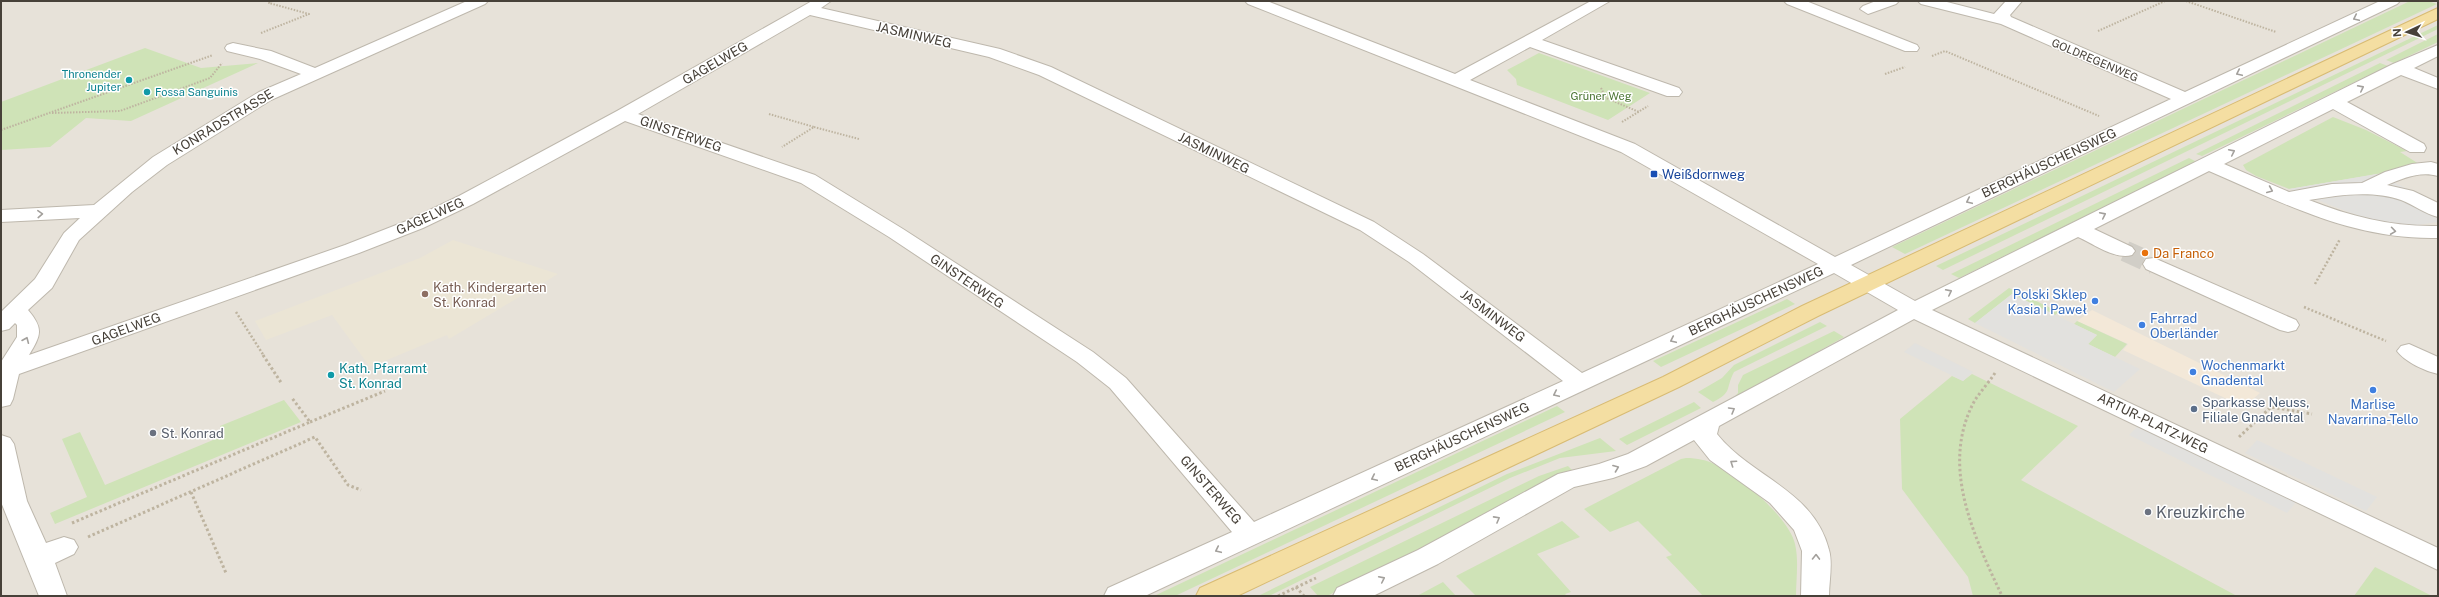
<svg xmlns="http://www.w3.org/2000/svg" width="2439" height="597" viewBox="0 0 2439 597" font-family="'Public Sans',sans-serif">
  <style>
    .residential { fill: #e7e2d9 }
    .commercial { fill: #f3e8d8 }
    .education { fill: #ebe5d5 }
    .green { fill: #cfe3b7 }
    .parking { fill: #e2e1de }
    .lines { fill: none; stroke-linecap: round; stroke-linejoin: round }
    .minor-tunnel { stroke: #d1cec7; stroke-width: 21; stroke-dasharray: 21 10; stroke-linecap: butt }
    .minor-casing { stroke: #beb8ad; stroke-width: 2 }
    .major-casing { stroke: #d8bb73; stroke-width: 2 }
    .path-far2 { stroke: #beb4a0; stroke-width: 2; stroke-dasharray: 1.5 1.5; stroke-linecap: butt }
    .path-far1 { stroke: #beb4a0; stroke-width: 2.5; stroke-dasharray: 2 2; stroke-linecap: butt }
    .path { stroke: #beb4a0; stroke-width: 3; stroke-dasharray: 2.5 2.5; stroke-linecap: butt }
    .minor { fill: #fff; fill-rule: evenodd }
    .major { fill: #f4dea2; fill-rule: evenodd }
    .oneway { stroke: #a3a09c }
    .culture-dot { fill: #0f9aa8; stroke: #fff; stroke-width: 1.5 }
    .transit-dot { fill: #1a4fb4; stroke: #fff; stroke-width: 1.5 }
    .food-dot { fill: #e8710a; stroke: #fff; stroke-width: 1.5 }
    .education-dot { fill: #8d6e63; stroke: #fff; stroke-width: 1.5 }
    .shop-dot { fill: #3f7fe0; stroke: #fff; stroke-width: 1.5 }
    .service-dot { fill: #5c6f8a; stroke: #fff; stroke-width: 1.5 }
    .worship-dot { fill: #6b7280; stroke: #fff; stroke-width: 1.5 }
    .labels { text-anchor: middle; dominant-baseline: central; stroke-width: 3; stroke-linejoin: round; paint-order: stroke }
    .far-street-label { font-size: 11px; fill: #474139; stroke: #fff }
    .far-culture-label { font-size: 11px; fill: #0d838f; stroke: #fff; text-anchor: end }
    .far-park-label { font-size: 11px; fill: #497331; stroke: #fff }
    .street-label { font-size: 13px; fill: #474139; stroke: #fff }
    .transit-label { font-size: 13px; fill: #164399; stroke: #fff; text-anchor: start }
    .food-label { font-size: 13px; fill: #c56008; stroke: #fff; text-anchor: start }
    .education-label { font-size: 13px; fill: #785e54; stroke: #fff; text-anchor: start }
    .shop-label { font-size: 13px; fill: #366cbe; stroke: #fff; text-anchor: start }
    .culture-label { font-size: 13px; fill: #0d838f; stroke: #fff; text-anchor: start }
    .service-label { font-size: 13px; fill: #4e5e75; stroke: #fff; text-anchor: start }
    .worship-label { font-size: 13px; fill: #5b616d; stroke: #fff; text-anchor: start }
    .near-worship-label { font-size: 16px; fill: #5b616d; stroke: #fff; text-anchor: start }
  </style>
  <rect width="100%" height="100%" fill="#f3f1ea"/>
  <rect class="residential" x="1" y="1" width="2437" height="595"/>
  <polygon class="commercial" points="2092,310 2260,393 2244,407 2123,350 2128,344 2077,321"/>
  <polygon class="education" points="453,240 558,274 449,339 447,335 370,367 332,315 266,340 255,321 420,258"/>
  <g class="green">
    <polygon points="2410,1 2428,1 2437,4 1905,254 1892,247"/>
    <polygon points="2438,25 2438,29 1943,270 1936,266"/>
    <polygon points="2438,34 2438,42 2394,63 2386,60"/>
    <polygon points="145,48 201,68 258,63 131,121 86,118 50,147 1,150 1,102"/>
    <polygon points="1539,53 1650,93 1608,120 1517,85 1516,79 1507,70"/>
    <polygon points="2380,63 2388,66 2202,156 2196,154"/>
    <polygon points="2333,117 2366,130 2407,151 2400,152 2419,164 2377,174 2289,189 2256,176 2246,170 2243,165"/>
    <polygon points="2189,158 2197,162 1959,278 1951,274"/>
    <polygon points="2009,288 2059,312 2055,315 2012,294 1975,323 1968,319"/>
    <polygon points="1787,299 1795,304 1661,367 1653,361"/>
    <polygon points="2077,321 2127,344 2115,357 2088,344 2097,335 2074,324"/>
    <path d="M1820,322L1827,326L1734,372C1725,389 1733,392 1713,402L1698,392L1722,378L1734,365Z"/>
    <polygon points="1834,331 1844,337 1754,387 1722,410 1738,393 1738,385 1743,375"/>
    <polygon points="1972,374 2078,426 2021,480 2237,596 1973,596 1968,577 1902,489 1900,419 1952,376 1963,381"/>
    <polygon points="284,400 301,422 55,524 50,513 87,497 62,439 80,432 105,485 225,435 220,426"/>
    <polygon points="1694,402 1701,408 1627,445 1619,439"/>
    <polygon points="1557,406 1565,412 1175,596 1154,596"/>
    <polygon points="1600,438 1616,451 1560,458 1510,478 1269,596 1258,596 1507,474"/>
    <path d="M1686,458C1697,458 1707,460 1716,465C1740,477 1789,517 1795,544C1799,560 1796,580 1796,596H1703L1666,557L1672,555L1638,521L1610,532L1584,509L1681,459Z"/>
    <polygon points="1568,466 1574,472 1327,596 1318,596 1310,587 1539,476"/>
    <polygon points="1562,521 1580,537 1537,554 1571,592 1565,594 1567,596 1476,596 1456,576"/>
    <polygon points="2375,567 2432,596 2354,596"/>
    <polygon points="1443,582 1456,596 1417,596"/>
  </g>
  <g class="parking">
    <polygon points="2377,174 2438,204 2438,222 2410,226 2364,218 2289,189"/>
    <polygon points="2012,294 2097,335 2088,344 2140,369 2114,392 1975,323"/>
    <polygon points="1915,343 1973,372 1963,381 1904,352"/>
    <polygon points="2139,425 2297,501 2287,513 2129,435"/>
    <polygon points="2257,440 2377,497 2366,511 2245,453"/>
  </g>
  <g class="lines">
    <polyline class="minor-tunnel" points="2125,251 2154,264"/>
    <defs>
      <g id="minor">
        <path d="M467,1H488L485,4L271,100L167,165L132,192L79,240L52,288L28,310C44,329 41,335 29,355L345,245L409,220L459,196L617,111L812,1H831L821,8L1000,49L1051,67L1374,222L1423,254L1582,373L1818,264L1621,152L1248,4L1245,1H1267L1455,74L1591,1H1610L1542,40L1679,88L1682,92L1679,96H1667L1530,47L1470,80L1635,144L1835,257L2171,99L2001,24L1921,4L1918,1H1943L1994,14L2006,1H2022L2010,15L2011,17L2185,92L2380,1H2400L2397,4L1851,265L1915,301L2393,64L2438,45V56L2414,68L2438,78V89L2401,75L2347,102L2424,144L2426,148L2424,152H2410L2333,109L2224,164L2289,192L2332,184L2362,183L2385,172L2412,164L2431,162L2438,164V176C2420,171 2404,178 2387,185L2413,191L2438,203V217C2425,214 2414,205 2401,200C2372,190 2339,195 2309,200C2352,217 2392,227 2438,226V238C2353,240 2285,204 2209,171L2094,229L2132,247L2135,251L2132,255C2115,260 2094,244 2078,237L1932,310L2438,548V570L1914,319L1719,426L1717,434C1751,477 1814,490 1829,550C1833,563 1829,582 1829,596H1801L1802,551L1794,530L1770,503L1710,460L1694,440L1646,466L1613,478L1574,487L1438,564L1373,596H1333L1337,588L1418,550L1558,474L1599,464L1628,454L1898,310L1834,273L1145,596H1104L1108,588L1232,532L1110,388L1077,362L889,237L801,183L625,121L473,204L423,228L359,253L19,374L13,399L10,405L1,407V362L17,337V325L15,323L9,329L1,331V312L35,279L64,233L80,218L1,222V210L94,205L153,157L259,92L301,74L260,59L227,51L225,48L227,45L233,43L271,51L315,68ZM810,15L989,57L1039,75L1360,230L1409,262L1563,381L1254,522L1126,378L1093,352L903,229L815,175L638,114Z"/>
        <polygon points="1784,1 1806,1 1917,45 1919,48 1917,51 1905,51 1787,4"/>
        <polygon points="1876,1 1899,1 1896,4 1868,14 1860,9 1863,6"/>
        <polygon points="2154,258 2296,320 2299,325 2296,330 2288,332 2280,330 2146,269 2143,264 2146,259"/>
        <path d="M2409,344L2438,357V374C2425,371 2405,362 2397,351L2401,346Z"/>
        <polygon points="1,435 10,438 14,444 27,501 46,543 64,537 74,540 78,547 74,554 55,563 67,596 39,596 1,502"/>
      </g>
      <polygon id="major" points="2438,8 2438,19 1818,316 1679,387 1237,596 1196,596 1200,588 1663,377 1802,306"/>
    </defs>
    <use href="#minor" class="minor-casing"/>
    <use href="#major" class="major-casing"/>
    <g class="path-far2">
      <polyline points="2186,1 2276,32"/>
      <polyline points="2098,31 2165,1"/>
      <polyline points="261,33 309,14 269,3 272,1"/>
      <polyline points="1932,56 1945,51 2099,116"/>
      <polyline points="1885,74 1905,67"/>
      <polyline points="1601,88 1606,98 1639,112"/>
      <polyline points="52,113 120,111 210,78 222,63"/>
      <polyline points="769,114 814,127 782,147"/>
      <polyline points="1622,122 1648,106"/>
      <polyline points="814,127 859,139"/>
      <polyline points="1,130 213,55"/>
    </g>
    <g class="path-far1">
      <polyline points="2315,284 2340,239"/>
      <polyline points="2304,307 2386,341"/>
      <polyline points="236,312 264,356"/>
    </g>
    <g class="path">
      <polyline points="263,355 282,384"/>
      <path d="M1995,373C1989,382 1981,391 1975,400C1939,465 1974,536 2002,596"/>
      <polyline points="310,422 385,391"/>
      <polyline points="2239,437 2271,407 2312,414"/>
      <polyline points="191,492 226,573"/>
      <polyline points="72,523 310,422 292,398"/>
      <polyline points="88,537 315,437 348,485 361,490"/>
      <polyline points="1296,587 1304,596"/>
      <polyline points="1278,596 1316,578"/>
    </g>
    <use href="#minor" class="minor"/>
    <use href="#major" class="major"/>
  </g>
  <defs><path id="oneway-chevron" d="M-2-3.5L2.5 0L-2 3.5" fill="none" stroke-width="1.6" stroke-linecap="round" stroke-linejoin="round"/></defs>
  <g class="oneway">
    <use href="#oneway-chevron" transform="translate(2356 18) rotate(155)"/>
    <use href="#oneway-chevron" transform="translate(2239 73) rotate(155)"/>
    <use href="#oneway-chevron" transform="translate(2361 88) rotate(-27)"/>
    <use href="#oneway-chevron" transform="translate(2232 152) rotate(-26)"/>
    <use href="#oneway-chevron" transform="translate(2270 190) rotate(23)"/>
    <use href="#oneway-chevron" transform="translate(1969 201) rotate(155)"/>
    <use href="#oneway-chevron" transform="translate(40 214) rotate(-3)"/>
    <use href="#oneway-chevron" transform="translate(2103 215) rotate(-26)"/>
    <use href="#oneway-chevron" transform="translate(2393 231) rotate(8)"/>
    <use href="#oneway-chevron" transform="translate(1949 292) rotate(-27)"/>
    <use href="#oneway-chevron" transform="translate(26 340) rotate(-67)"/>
    <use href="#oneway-chevron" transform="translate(1673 340) rotate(155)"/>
    <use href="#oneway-chevron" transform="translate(1556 394) rotate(155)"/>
    <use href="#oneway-chevron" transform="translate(1732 410) rotate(-30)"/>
    <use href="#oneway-chevron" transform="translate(1733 463) rotate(-146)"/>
    <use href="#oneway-chevron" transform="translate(1616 468) rotate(-21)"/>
    <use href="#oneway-chevron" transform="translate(1374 478) rotate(155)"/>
    <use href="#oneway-chevron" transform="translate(1497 519) rotate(-29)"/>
    <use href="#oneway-chevron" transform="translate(1218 550) rotate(155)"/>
    <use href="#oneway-chevron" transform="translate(1816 557) rotate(-89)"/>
    <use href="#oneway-chevron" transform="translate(1382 579) rotate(-26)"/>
  </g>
  <g class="culture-dot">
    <circle cx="129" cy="80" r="4"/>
    <circle cx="147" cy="92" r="4"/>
    <circle cx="331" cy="375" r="4"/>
  </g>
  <rect class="transit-dot" x="1650" y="170" width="8" height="8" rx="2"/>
  <circle class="food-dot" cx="2145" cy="253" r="4"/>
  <circle class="education-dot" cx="425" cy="294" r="4"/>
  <g class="shop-dot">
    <circle cx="2095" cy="301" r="4"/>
    <circle cx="2142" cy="325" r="4"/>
    <circle cx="2193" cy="372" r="4"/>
    <circle cx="2373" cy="390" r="4"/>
  </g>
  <circle class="service-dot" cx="2194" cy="409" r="4"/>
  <g class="worship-dot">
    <circle cx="153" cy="433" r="4"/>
    <circle cx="2148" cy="512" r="4"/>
  </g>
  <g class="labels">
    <g class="far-street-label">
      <text transform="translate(2095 60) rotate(23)">GOLDREGENWEG</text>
    </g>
    <g class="far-culture-label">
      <text x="121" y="74">Thronender<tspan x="121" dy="13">Jupiter</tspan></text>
      <text x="155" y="92" text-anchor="start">Fossa Sanguinis</text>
    </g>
    <g class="far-park-label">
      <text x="1601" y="96">Grüner Weg</text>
    </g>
    <g class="street-label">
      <text transform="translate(914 35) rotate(13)">JASMINWEG</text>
      <text transform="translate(715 63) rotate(-30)">GAGELWEG</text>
      <text transform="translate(223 122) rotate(-31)">KONRADSTRASSE</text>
      <text transform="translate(681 134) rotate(19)">GINSTERWEG</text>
      <text transform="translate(1214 153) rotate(26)">JASMINWEG</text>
      <text transform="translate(2049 163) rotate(-25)">BERGHÄUSCHENSWEG</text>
      <text transform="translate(430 216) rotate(-24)">GAGELWEG</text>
      <text transform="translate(967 281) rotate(34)">GINSTERWEG</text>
      <text transform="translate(1756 301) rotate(-25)">BERGHÄUSCHENSWEG</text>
      <text transform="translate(1493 316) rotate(37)">JASMINWEG</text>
      <text transform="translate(126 329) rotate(-20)">GAGELWEG</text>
      <text transform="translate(2153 423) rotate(26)">ARTUR-PLATZ-WEG</text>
      <text transform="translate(1462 437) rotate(-25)">BERGHÄUSCHENSWEG</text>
      <text transform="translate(1211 490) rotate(49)">GINSTERWEG</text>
    </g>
    <g class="transit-label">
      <text x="1662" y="174">Weißdornweg</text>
    </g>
    <g class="food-label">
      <text x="2153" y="253">Da Franco</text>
    </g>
    <g class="education-label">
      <text x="433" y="287">Kath. Kindergarten<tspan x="433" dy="15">St. Konrad</tspan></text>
    </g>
    <g class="shop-label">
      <text x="2087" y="294" text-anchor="end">Polski Sklep<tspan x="2087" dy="15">Kasia i Paweł</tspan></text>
      <text x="2150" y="318">Fahrrad<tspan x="2150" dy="15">Oberländer</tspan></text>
      <text x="2201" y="365">Wochenmarkt<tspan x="2201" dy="15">Gnadental</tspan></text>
      <text x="2373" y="404" text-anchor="middle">Marlise<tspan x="2373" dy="15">Navarrina-Tello</tspan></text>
    </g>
    <g class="culture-label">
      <text x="339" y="368">Kath. Pfarramt<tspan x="339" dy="15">St. Konrad</tspan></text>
    </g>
    <g class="service-label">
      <text x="2202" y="402">Sparkasse Neuss,<tspan x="2202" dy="15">Filiale Gnadental</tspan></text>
    </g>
    <g class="worship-label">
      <text x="161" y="433">St. Konrad</text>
    </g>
    <g class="near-worship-label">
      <text x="2156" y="512">Kreuzkirche</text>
    </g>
  </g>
  <rect width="2439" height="597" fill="none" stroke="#474139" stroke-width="4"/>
  <g transform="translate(2407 32) rotate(266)" stroke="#ffffff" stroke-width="3" paint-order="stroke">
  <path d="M0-3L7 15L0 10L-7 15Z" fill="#474139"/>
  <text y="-6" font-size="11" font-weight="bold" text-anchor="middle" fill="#474139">N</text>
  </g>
</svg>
